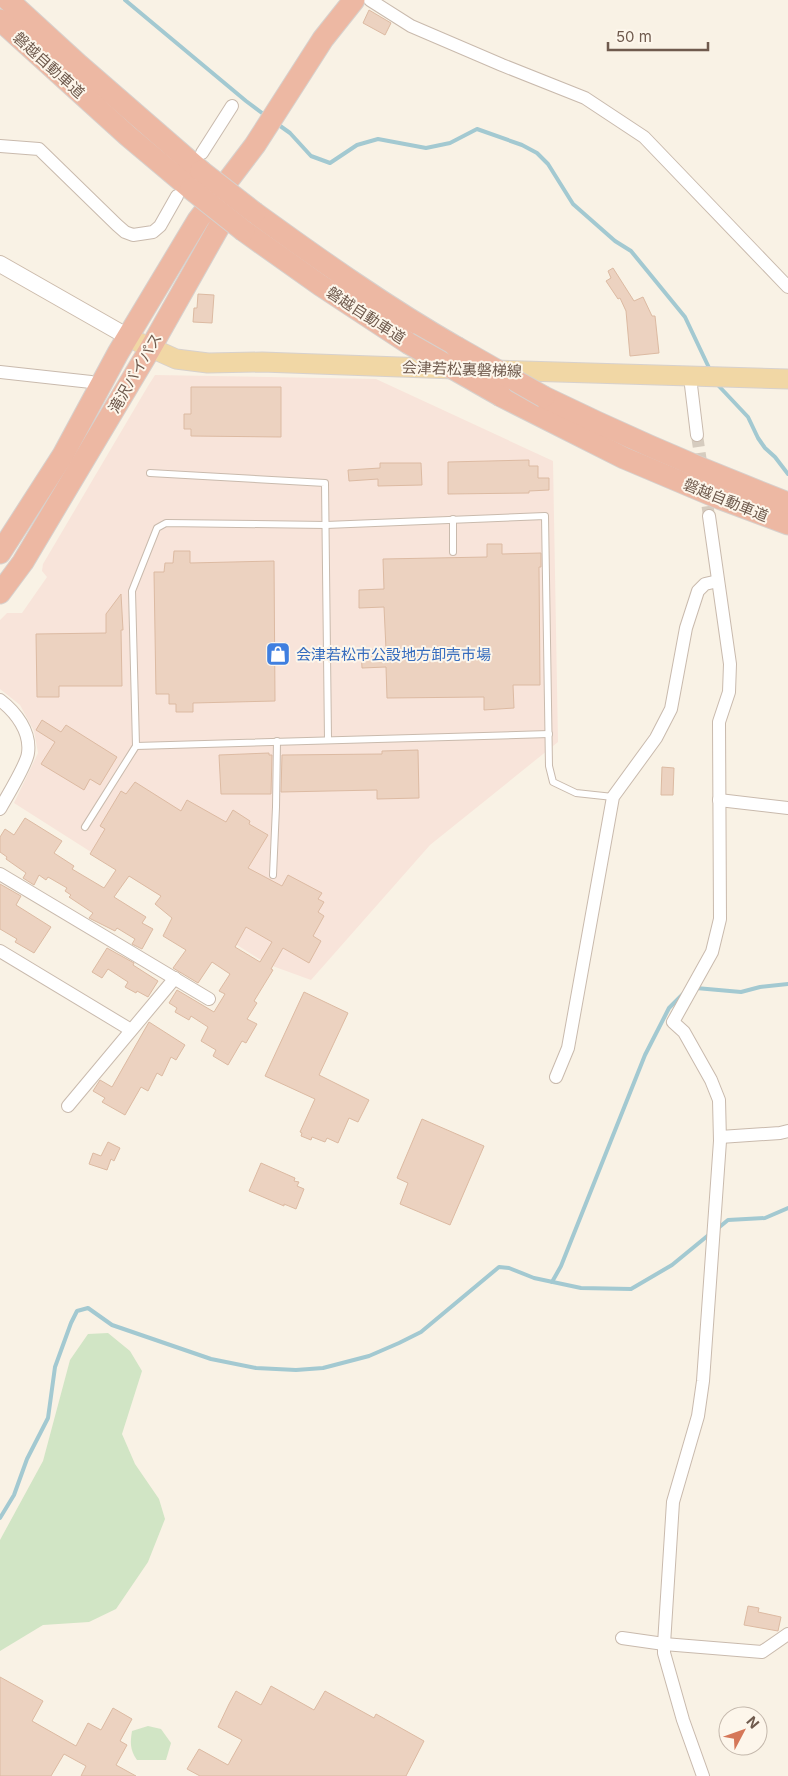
<svg xmlns="http://www.w3.org/2000/svg" width="788" height="1776" viewBox="0 0 788 1776" font-family="Inter,'Noto Sans JP',sans-serif">
  <style>
    .commercial { fill: #f8e4da }
    .green { fill: #d1e5c5 }
    .lines { fill: none; stroke-linecap: round; stroke-linejoin: round }
    .stream { stroke: #a3c9d1; stroke-width: 4 }
    .building { fill: #ecd2c0; stroke: #dcbaa2; fill-rule: evenodd }
    .street-tunnel { stroke: #d6ccbf; stroke-width: 12; stroke-dasharray: 12 6; stroke-linecap: butt }
    .lane-casing { stroke: #c9baad; stroke-width: 8 }
    .street-casing { stroke: #c9baad; stroke-width: 14 }
    .secondary-casing { stroke: #ccbbab; stroke-width: 18 }
    .primary-casing { stroke: #d7d1cd; stroke-width: 21 }
    .highway-casing { stroke: #d7d1cd; stroke-width: 23 }
    .lane { stroke: #fff; stroke-width: 6 }
    .street { stroke: #fff; stroke-width: 12 }
    .secondary { stroke: #fff; stroke-width: 16 }
    .primary { stroke: #f1d7a5; stroke-width: 19 }
    .highway { stroke: #edb8a3; stroke-width: 21 }
    .highway-bridge-casing { stroke: #d7d1cd; stroke-width: 23; stroke-linecap: butt }
    .highway-bridge { stroke: #edb8a3; stroke-width: 21 }
    .labels { text-anchor: middle; dominant-baseline: central; stroke-width: 4; stroke-linejoin: round; paint-order: stroke }
    .street-label { font-size: 15px; fill: #6f5a4d; stroke: #fdf6eb }
    .shop-label { font-size: 15px; fill: #366cbe; stroke: #fdf6eb; text-anchor: start }
  </style>
  <rect width="100%" height="100%" fill="#f9f2e5"/>
  <polygon class="commercial" points="155,375 376,379 553,461 558,742 430,845 311,980 267,964 14,803 38,753 34,731 20,705 0,689 0,620 7,613 22,613 47,577 42,571 43,564 148,386"/>
  <g class="green">
    <polygon points="108,1333 130,1351 142,1371 122,1434 135,1464 159,1499 165,1519 148,1562 116,1609 89,1622 43,1625 0,1651 0,1540 43,1461 70,1360 88,1334"/>
    <path d="M148,1726L161,1729L171,1743L166,1760H137C130,1750 130,1743 132,1731Z"/>
  </g>
  <g class="lines">
    <g class="stream">
      <polyline points="125,0 246,101 266,116"/>
      <polyline points="276,123 290,133 311,156 330,163 357,145 378,139 426,148 450,143 477,129 522,145 537,153 548,164 573,204 615,241 631,251 685,317 711,372"/>
      <polyline points="716,383 748,417 758,438 765,448 775,457 788,474"/>
      <polyline points="696,988 741,992 760,987 788,984"/>
      <polyline points="717,1229 728,1220 765,1218 788,1208"/>
      <polyline points="552,1282 561,1266 645,1055 669,1008 683,994"/>
      <polyline points="0,1518 14,1495 27,1459 48,1418 55,1367 71,1323 77,1311 88,1308 112,1325 211,1359 256,1368 296,1370 323,1368 369,1356 399,1343 421,1332 499,1267 509,1268 534,1278 581,1288 631,1289 672,1265 711,1233"/>
    </g>
  </g>
  <g class="building">
    <polygon points="369,10 391,23 385,35 363,23"/>
    <polygon points="613,268 634,301 643,297 652,316 655,316 659,353 630,356 626,311 620,298 618,299 606,281 611,278 608,271"/>
    <polygon points="198,294 214,295 212,323 193,322 194,308 197,308"/>
    <polygon points="191,387 281,387 281,437 191,436 191,429 184,429 184,414 191,414"/>
    <polygon points="529,460 529,466 538,466 538,478 549,478 549,490 529,491 529,493 448,494 448,462"/>
    <polygon points="380,463 421,463 422,485 378,486 378,479 349,481 348,470 380,468"/>
    <polygon points="487,544 502,544 502,554 541,553 541,567 539,567 540,685 513,685 514,708 484,710 484,697 387,698 386,667 362,668 361,650 386,649 384,607 359,608 359,590 384,589 383,559 487,557"/>
    <polygon points="174,551 190,551 190,563 274,561 275,701 193,703 193,712 176,712 176,704 169,704 169,694 156,694 154,572 164,572 165,563 173,563"/>
    <polygon points="121,594 123,630 121,630 122,686 59,686 59,697 37,697 36,634 106,633 106,614"/>
    <polygon points="42,720 61,732 66,725 117,757 100,785 90,779 84,790 41,764 55,742 36,730"/>
    <polygon points="418,750 419,798 377,799 377,790 281,792 282,755 382,754 382,751"/>
    <polygon points="269,753 269,755 272,755 271,794 221,794 219,755"/>
    <polygon points="662,767 674,768 673,795 661,795"/>
    <path d="M135,782L181,811L187,800L226,822L233,810L250,821L249,824L268,835L248,868L282,886L288,875L322,893L318,899L324,902L318,912L324,916L313,936L321,941L309,963L283,948L271,969L273,970L254,1001L257,1003L247,1019L257,1024L246,1043L242,1041L228,1065L213,1056L216,1050L201,1041L208,1027L191,1016L189,1020L175,1012L177,1008L169,1003L177,990L214,1012L225,994L219,991L230,974L212,962L198,983L173,968L186,950L163,936L172,918L155,904L161,896L129,876L114,897L146,917L142,923L153,929L142,949L132,944L135,939L117,928L115,931L89,918L93,913L69,897L71,895L65,891L67,888L48,877L46,880L39,875L34,885L23,878L26,873L6,859L7,857L0,852V837L5,829L14,835L25,818L62,841L54,853L74,866L72,869L104,888L116,870L90,854L105,829L100,826L121,791L126,794ZM246,927L272,942L260,962L235,947Z"/>
    <polygon points="0,884 21,896 16,905 51,927 34,953 15,942 17,939 0,929"/>
    <polygon points="107,948 134,963 133,965 158,981 148,997 137,991 136,993 125,987 128,982 108,969 102,978 92,972"/>
    <polygon points="304,992 348,1013 319,1075 369,1100 358,1122 349,1118 338,1143 327,1138 325,1142 312,1137 311,1140 301,1136 302,1133 300,1132 315,1099 265,1076"/>
    <polygon points="149,1022 185,1045 176,1060 171,1057 162,1076 157,1073 148,1091 141,1087 125,1115 102,1102 105,1098 93,1091 100,1080 112,1087"/>
    <polygon points="422,1119 484,1146 450,1225 400,1204 408,1183 397,1178"/>
    <polygon points="108,1142 120,1148 114,1161 111,1159 107,1170 89,1164 93,1153 101,1156"/>
    <polygon points="261,1163 295,1178 294,1181 299,1182 297,1186 304,1189 296,1209 284,1204 284,1206 249,1191"/>
    <polygon points="748,1606 759,1608 758,1612 781,1617 778,1631 744,1625"/>
    <polygon points="0,1677 43,1701 32,1721 76,1746 88,1723 101,1730 113,1708 132,1719 120,1741 127,1745 116,1765 136,1776 81,1776 86,1766 64,1754 51,1776 0,1776"/>
    <polygon points="271,1686 314,1710 325,1691 374,1718 376,1714 424,1741 406,1776 200,1776 187,1769 199,1749 228,1765 242,1740 218,1727 229,1704 236,1691 261,1705"/>
  </g>
  <g class="lines">
    <polyline class="street-tunnel" points="697,435 709,516"/>
    <defs>
      <g id="lane">
        <polyline points="150,473 325,483 328,739"/>
        <polyline points="453,519 453,552"/>
        <polyline points="136,746 549,734"/>
        <polyline points="85,827 136,746 132,591 157,528 166,523 326,525 545,516 549,766 553,782 576,793 613,797"/>
        <polyline points="273,875 276,807 277,741"/>
      </g>
      <g id="street">
        <polyline points="370,0 411,26 502,65 585,98 644,137 788,287"/>
        <polyline points="0,146 39,149 117,225 125,232 133,235 153,232 160,226 177,196"/>
        <polyline points="202,153 232,106"/>
        <polyline points="0,372 91,382"/>
        <polyline points="690,377 697,435"/>
        <path d="M0,700C16,712 31,732 28,753C27,764 6,798 0,809"/>
        <polyline points="719,800 788,808"/>
        <polyline points="0,874 209,999"/>
        <polyline points="0,951 131,1030"/>
        <polyline points="556,1077 568,1048 613,797 656,738 671,709 686,628 698,591 705,584 718,581"/>
        <polyline points="68,1106 175,978"/>
        <polyline points="720,1137 780,1133 788,1131"/>
        <polyline points="622,1638 664,1644 762,1652 788,1634"/>
        <polyline points="703,1776 683,1720 664,1653 664,1644 673,1502 698,1416 703,1381 720,1141 719,1100 711,1080 684,1032 673,1022 712,952 720,919 719,722 729,692 730,664 709,516"/>
      </g>
      <polyline id="secondary" points="0,264 137,342"/>
      <g id="primary">
        <polyline points="140,343 176,359 208,363 262,362 455,369"/>
        <polyline points="495,370 788,379"/>
      </g>
      <g id="highway">
        <polyline points="8,0 79,65 201,171"/>
        <polyline points="0,20 128,136 191,189"/>
        <path d="M255,213C320,260 386,307 456,347"/>
        <polyline points="244,231 320,285 408,343"/>
        <polyline points="501,396 624,458 721,499 788,524"/>
        <path d="M544,397C624,436 705,471 788,503"/>
        <polyline points="0,553 63,455 118,353 198,220 255,145 323,39 354,0"/>
        <polyline points="0,593 23,562 150,349 220,225 230,200"/>
      </g>
    </defs>
    <use href="#lane" class="lane-casing"/>
    <use href="#street" class="street-casing"/>
    <use href="#secondary" class="secondary-casing"/>
    <use href="#primary" class="primary-casing"/>
    <use href="#highway" class="highway-casing"/>
    <use href="#lane" class="lane"/>
    <use href="#street" class="street"/>
    <use href="#secondary" class="secondary"/>
    <use href="#primary" class="primary"/>
    <use href="#highway" class="highway"/>
    <defs>
      <g id="highway-bridge">
        <polyline points="201,171 255,213"/>
        <polyline points="191,189 244,231"/>
        <polyline points="408,343 501,396"/>
        <polyline points="456,347 544,397"/>
      </g>
    </defs>
    <use href="#highway-bridge" class="highway-bridge-casing"/>
    <use href="#highway-bridge" class="highway-bridge"/>
  </g>
  <defs>
    <symbol id="shop-square" viewBox="-11 -11 22 22"><rect x="-9" y="-9" width="18" height="18" rx="4" fill="#3f7fe0" stroke="#fdf6eb"/><path d="M-5-2.5h2.3a2.7 3.5 0 0 1 5.4 0H5L5.5 6h-11ZM-1.5-2.5h3a1.5 2.3 0 0 0-3 0Z" fill="#fff"/></symbol>
  </defs>
  <g fill-rule="evenodd">
    <use href="#shop-square" x="264" y="640" width="28" height="28"/>
  </g>
  <g class="labels">
    <g class="street-label">
      <text transform="translate(49 65) rotate(42)">磐越自動車道</text>
      <text transform="translate(366 315) rotate(33)">磐越自動車道</text>
      <text transform="translate(462 369) rotate(2)">会津若松裏磐梯線</text>
      <text transform="translate(135 373) rotate(-60)">滝沢バイパス</text>
      <text transform="translate(726 500) rotate(22)">磐越自動車道</text>
    </g>
    <g class="shop-label">
      <text x="296" y="654">会津若松市公設地方卸売市場</text>
    </g>
  </g>
  <g transform="translate(743 1731) rotate(49)"><circle r="24" fill="#fdf6eb" stroke="#c4b8ac"/>
  <path d="M0-4L9 19L0 12L-9 19Z" fill="#d57758"/>
  <text y="-8" font-size="14" font-weight="bold" text-anchor="middle" fill="#6f5a4d">N</text>
  </g>
  <path d="M608 42v8h100v-8" fill="none" stroke="#6f5a4d" stroke-width="2.5"/>
  <text x="616" y="42" font-size="15" fill="#6f5a4d" stroke="#fdf6eb" stroke-width="4" paint-order="stroke">50 m</text>
</svg>
